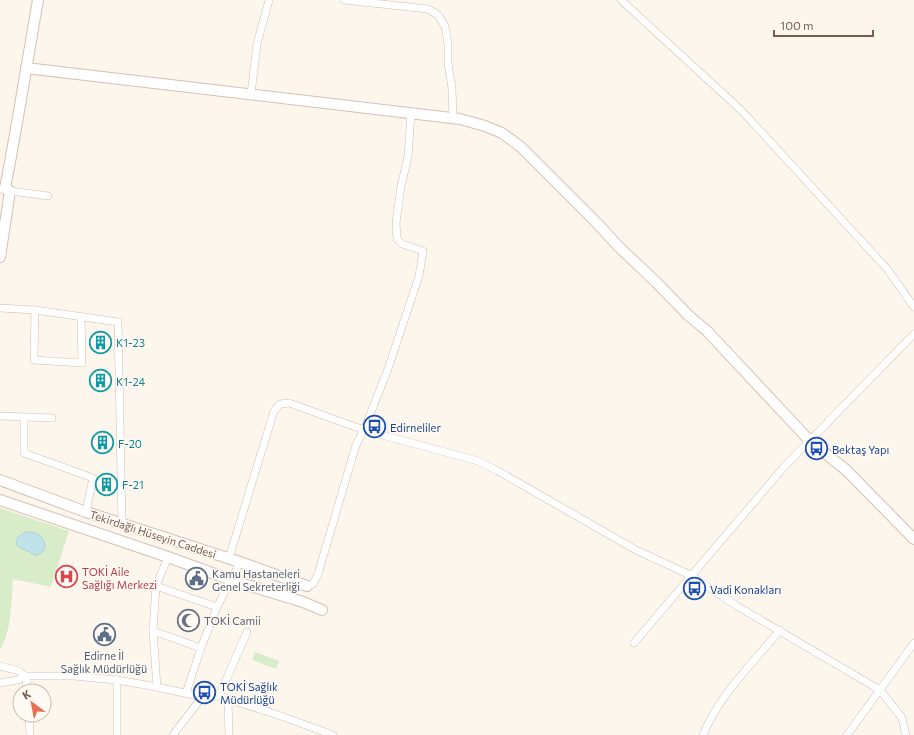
<svg xmlns="http://www.w3.org/2000/svg" width="914" height="735" viewBox="0 0 914 735" font-family="Commissioner,sans-serif">
  <style>
    .green { fill: #d8ecc9 }
    .water { fill: #bfe3e8; stroke: #a5d3da }
    .lines { fill: none; stroke-linecap: round; stroke-linejoin: round }
    .street-casing { stroke: #d1beb0; stroke-width: 8 }
    .secondary-casing { stroke: #d6c0b0; stroke-width: 12 }
    .street { stroke: #fff; stroke-width: 7 }
    .secondary { stroke: #fff; stroke-width: 10 }
    .labels { text-anchor: middle; dominant-baseline: central; stroke-width: 3; stroke-linejoin: round; paint-order: stroke }
    .culture-label { font-size: 11px; fill: #0d838f; stroke: #fffaf3; text-anchor: start }
    .transit-label { font-size: 11px; fill: #164399; stroke: #fffaf3; text-anchor: start }
    .street-label { font-size: 11px; fill: #7a5c4d; stroke: #fffaf3 }
    .health-label { font-size: 11px; fill: #be3a42; stroke: #fffaf3; text-anchor: start }
    .service-label { font-size: 11px; fill: #4e5e75; stroke: #fffaf3; text-anchor: start }
    .worship-label { font-size: 11px; fill: #5b616d; stroke: #fffaf3; text-anchor: start }
  </style>
  <rect width="100%" height="100%" fill="#fdf6ec"/>
  <g class="green">
    <path d="M0,508L69,531L51,587L13,579C11,603 12,629 0,650Z"/>
    <polygon points="255,652 279,661 276,669 252,660"/>
  </g>
  <path class="water" d="M28,532C39,532 45,538 45,549C42,552 40,554 37,555C33,555 31,553 28,551C25,550 21,549 19,547C11,540 22,533 28,532Z"/>
  <g class="lines">
    <defs>
      <g id="street">
        <polyline points="344,0 428,9 438,15 445,26 448,44 448,64 452,88 453,118"/>
        <polyline points="621,0 742,111 888,270 914,307"/>
        <polyline points="251,94 257,44 269,0"/>
        <polyline points="0,189 5,189 10,191 48,196"/>
        <polyline points="0,308 35,310 118,322 122,523"/>
        <polyline points="35,310 34,360 82,363 81,317"/>
        <polyline points="0,416 52,418"/>
        <polyline points="24,417 24,453 93,478 86,512"/>
        <polyline points="229,558 274,411 280,404 289,403 364,430 478,461 498,471 636,550 690,575 737,606 880,690 902,718 906,735"/>
        <polyline points="156,586 217,607"/>
        <polyline points="307,586 313,584 318,574 356,445 364,430 388,369 419,276 423,251 402,244 397,239 396,223 401,186 408,157 411,113"/>
        <polyline points="153,631 201,648"/>
        <polyline points="634,643 783,468 914,334"/>
        <polyline points="0,666 19,671 24,676"/>
        <polyline points="26,676 27,691"/>
        <polyline points="117,680 117,735"/>
        <polyline points="0,683 18,680 24,676 73,676 117,680 157,687 202,697 219,696 281,716 333,735"/>
        <polyline points="157,687 153,631 156,586 168,557"/>
        <polyline points="186,693 201,648 217,607 240,562"/>
        <polyline points="219,696 247,632"/>
        <polyline points="228,699 229,735"/>
        <polyline points="29,715 30,735"/>
        <polyline points="173,735 202,697"/>
        <path d="M703,735C719,695 753,663 780,630"/>
        <polyline points="847,735 914,643"/>
      </g>
      <g id="secondary">
        <polyline points="26,68 460,119 485,126 502,133 521,147 596,222 619,247 656,282 688,315 707,331 810,441 846,470 914,539"/>
        <path d="M5,189C17,126 27,63 38,0"/>
        <polyline points="0,257 10,191"/>
        <polyline points="0,480 86,512 240,562 307,586"/>
        <polyline points="0,500 168,557 231,580 303,602 322,610"/>
      </g>
    </defs>
    <use href="#street" class="street-casing"/>
    <use href="#secondary" class="secondary-casing"/>
    <use href="#street" class="street"/>
    <use href="#secondary" class="secondary"/>
  </g>
  <defs>
    <symbol id="building-ring" viewBox="-11 -11 22 22"><circle r="9.5" fill="#fffaf3" stroke="#0f9aa8" stroke-width="1.5"/><path d="M-4-6H4V6H1V3H-1V6H-4ZM-2.5-4.3h1.7v1.8h-1.7ZM.8-4.3h1.7v1.8H.8ZM-2.5-1h1.7V.8h-1.7ZM.8-1h1.7V.8H.8Z" fill="#0f9aa8"/></symbol>
    <symbol id="bus-ring" viewBox="-11 -11 22 22"><circle r="9.5" fill="#fffaf3" stroke="#1a4fb4" stroke-width="1.5"/><path d="M-5-6H5V4H4V6H2V4H-2V6H-4V4H-5ZM-3.5-4V0h7V-4ZM-3.5 1.2v1.5H-2V1.2ZM2 1.2v1.5H3.5V1.2Z" fill="#1a4fb4"/></symbol>
    <symbol id="hospital-ring" viewBox="-11 -11 22 22"><circle r="9.5" fill="#fffaf3" stroke="#e0444e" stroke-width="1.5"/><path d="M-5-5h3v3.5h4V-5h3V5h-3V1.5h-4V5h-3Z" fill="#e0444e"/></symbol>
    <symbol id="civic-ring" viewBox="-11 -11 22 22"><circle r="9.5" fill="#fffaf3" stroke="#5c6f8a" stroke-width="1.5"/><path d="M-.6-6.5H3V-4.5H.6V-3L4-1V1h2V6H-6V1h2V-1L-.6-3ZM-1.2 2.5V6h2.4V2.5Z" fill="#5c6f8a"/></symbol>
    <symbol id="mosque-ring" viewBox="-11 -11 22 22"><circle r="9.5" fill="#fffaf3" stroke="#6b7280" stroke-width="1.5"/><path d="M3.5-4.9A6 6 0 1 0 3.5 4.9A5 5 0 1 1 3.5-4.9Z" fill="#6b7280"/></symbol>
  </defs>
  <g fill-rule="evenodd">
    <use href="#building-ring" x="88" y="330" width="25" height="25"/>
    <use href="#building-ring" x="88" y="368" width="25" height="25"/>
    <use href="#bus-ring" x="362" y="414" width="25" height="25"/>
    <use href="#building-ring" x="90" y="430" width="25" height="25"/>
    <use href="#bus-ring" x="804" y="436" width="25" height="25"/>
    <use href="#building-ring" x="94" y="472" width="25" height="25"/>
    <use href="#hospital-ring" x="54" y="564" width="25" height="25"/>
    <use href="#civic-ring" x="184" y="566" width="25" height="25"/>
    <use href="#bus-ring" x="682" y="576" width="25" height="25"/>
    <use href="#mosque-ring" x="176" y="608" width="25" height="25"/>
    <use href="#civic-ring" x="92" y="622" width="25" height="25"/>
    <use href="#bus-ring" x="192" y="680" width="25" height="25"/>
  </g>
  <g class="labels">
    <g class="culture-label">
      <text x="116" y="342">K1-23</text>
      <text x="116" y="381">K1-24</text>
      <text x="118" y="443">F-20</text>
      <text x="122" y="484">F-21</text>
    </g>
    <g class="transit-label">
      <text x="390" y="427">Edirneliler</text>
      <text x="832" y="449">Bektaş Yapı</text>
      <text x="710" y="589">Vadi Konakları</text>
      <text x="220" y="686">TOKİ Sağlık<tspan x="220" dy="13">Müdürlüğü</tspan></text>
    </g>
    <g class="street-label">
      <text transform="translate(153 534) rotate(18)">Tekirdağlı Hüseyin Caddesi</text>
    </g>
    <g class="health-label">
      <text x="82" y="571">TOKİ Aile<tspan x="82" dy="13">Sağlığı Merkezi</tspan></text>
    </g>
    <g class="service-label">
      <text x="212" y="573">Kamu Hastaneleri<tspan x="212" dy="13">Genel Sekreterliği</tspan></text>
      <text x="104" y="655" text-anchor="middle">Edirne İl<tspan x="104" dy="13">Sağlık Müdürlüğü</tspan></text>
    </g>
    <g class="worship-label">
      <text x="204" y="620">TOKİ Camii</text>
    </g>
  </g>
  <g transform="translate(32 703) rotate(328)"><circle r="19" fill="#fffaf3" stroke="#cabbb1"/>
  <path d="M0-3L7 15L0 10L-7 15Z" fill="#e76f51"/>
  <text y="-6" font-size="11" font-weight="bold" text-anchor="middle" fill="#7a5c4d">K</text>
  </g>
  <path d="M774 30v6h99v-6" fill="none" stroke="#7a5c4d" stroke-width="2"/>
  <text x="780" y="30" font-size="12" fill="#7a5c4d" stroke="#fffaf3" stroke-width="3" paint-order="stroke">100 m</text>
</svg>
